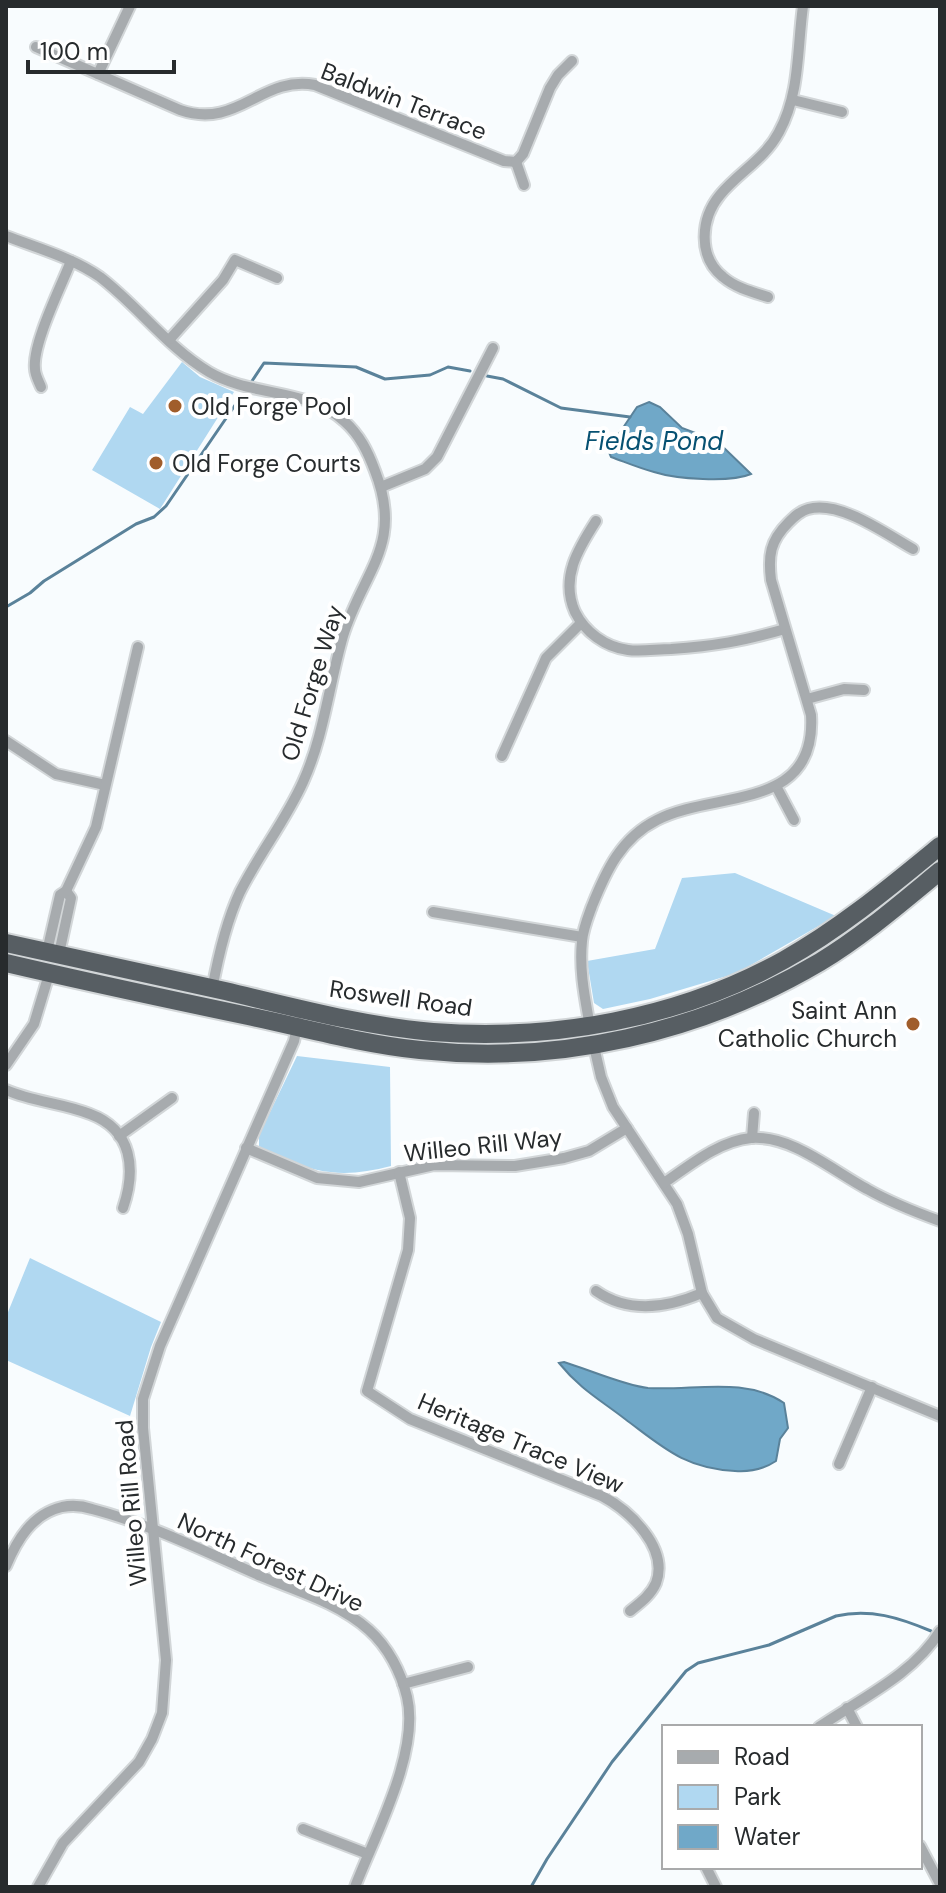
<svg xmlns="http://www.w3.org/2000/svg" width="946" height="1893" viewBox="0 0 946 1893" font-family="'DM Sans',sans-serif">
  <style>
    .green { fill: #b0d8f1 }
    .water { fill: #70a8c8; stroke: #5a829a; stroke-width: 2 }
    .lines { fill: none; stroke-linecap: round; stroke-linejoin: round }
    .stream { stroke: #5a829a; stroke-width: 3 }
    .minor-casing { stroke: #d2d6d8; stroke-width: 14 }
    .trunk-casing { stroke: #d2d6d8; stroke-width: 22 }
    .minor { stroke: #a7abae; stroke-width: 10 }
    .trunk { stroke: #575e63; stroke-width: 18 }
    .poi-dot { fill: #a05d2b; stroke: #fff; stroke-width: 3 }
    .labels { text-anchor: middle; dominant-baseline: central; stroke-width: 8; stroke-linejoin: round; paint-order: stroke }
    .street-label { font-size: 24px; fill: #272b2d; stroke: #fff }
    .poi-label { font-size: 24px; fill: #272b2d; stroke: #fff; text-anchor: start }
    .water-label { font-size: 26px; font-style: italic; fill: #075172; stroke: #fff }
  </style>
  <rect width="100%" height="100%" fill="#f8fcfe"/>
  <g class="green">
    <polygon points="182,362 200,377 234,392 160,509 92,470 130,407 143,414"/>
    <polygon points="735,873 836,916 737,973 650,999 603,1009 594,1003 587,961 655,949 682,878"/>
    <path d="M297,1056L390,1067L391,1166C353,1176 324,1176 287,1160C278,1156 268,1152 259,1146V1135Z"/>
    <polygon points="30,1258 161,1322 151,1347 130,1416 6,1360 6,1317"/>
  </g>
  <g class="water">
    <path d="M649,402L660,407L682,428L717,441L751,474C730,483 676,479 654,472C639,468 625,462 611,457L608,450L637,407Z"/>
    <path d="M564,1362C587,1369 626,1386 648,1388C693,1391 744,1376 784,1403L788,1428L780,1439L776,1461C764,1469 749,1472 735,1471C684,1468 664,1448 625,1419C599,1399 580,1389 559,1363Z"/>
  </g>
  <g class="lines">
    <g class="stream">
      <polyline points="487,376 503,379 561,408 630,417"/>
      <polyline points="252,381 264,363 356,367 385,379 430,375 448,367 470,371"/>
      <polyline points="6,607 30,593 44,581 136,524 154,517 166,506 242,395"/>
      <path d="M531,1887L547,1859L612,1762L686,1671L698,1663L769,1645L836,1616C870,1608 900,1618 931,1631"/>
    </g>
    <defs>
      <g id="minor">
        <path d="M36,47L180,110C238,130 261,75 315,85L504,161L516,162L523,154L550,88L558,75L572,61"/>
        <polyline points="98,74 130,6"/>
        <polyline points="793,100 842,112"/>
        <polyline points="516,162 524,185"/>
        <path d="M6,236C37,248 73,258 100,277C138,306 168,348 209,372C251,397 308,388 344,421C360,435 368,452 375,471C404,545 363,571 343,636C329,684 324,736 303,782C286,820 259,854 240,892C226,922 218,957 212,990"/>
        <path d="M768,297C752,292 736,288 723,277C697,256 701,218 720,195C739,172 765,159 779,132C800,94 797,49 803,6"/>
        <polyline points="170,339 223,280 235,260 277,278"/>
        <path d="M41,387C39,382 35,375 35,369C32,344 61,287 71,261"/>
        <polyline points="381,487 425,469 437,457 493,348"/>
        <path d="M596,521C578,549 560,578 575,612C585,632 605,647 628,650C641,652 657,649 671,649C715,646 743,641 785,629"/>
        <polyline points="807,699 844,689 864,690"/>
        <polyline points="6,741 56,774 105,785"/>
        <polyline points="502,756 546,658 581,623"/>
        <polyline points="776,786 794,820"/>
        <polyline points="433,912 582,937"/>
        <polyline points="53,954 60,949 71,898 66,891"/>
        <polyline points="53,955 48,947 60,895 66,891 96,827 138,647"/>
        <path d="M590,1027C585,998 579,970 582,941C583,929 588,917 592,906C606,871 621,838 657,820C715,790 817,812 811,715L771,580C768,556 770,541 788,523C794,517 800,511 808,509C840,500 886,534 913,549"/>
        <polyline points="593,1042 601,1077 613,1107 677,1204 688,1234 702,1293 717,1318 754,1339 940,1416"/>
        <polyline points="6,1065 34,1024 50,971"/>
        <path d="M6,1090C33,1102 63,1103 90,1114C133,1130 136,1170 123,1208"/>
        <polyline points="119,1136 172,1098"/>
        <polyline points="752,1138 754,1113"/>
        <polyline points="246,1148 317,1178 359,1182 434,1165 515,1166 564,1158 589,1151 627,1128"/>
        <path d="M399,1172L410,1218L408,1250L367,1391L410,1419L602,1496C630,1511 669,1548 656,1583C651,1595 640,1603 630,1611"/>
        <path d="M664,1183C690,1165 719,1141 751,1138C792,1135 833,1171 867,1189C890,1202 915,1212 940,1221"/>
        <path d="M596,1291C629,1314 667,1308 702,1293"/>
        <polyline points="839,1464 872,1387"/>
        <path d="M6,1566C17,1540 32,1514 62,1507C72,1505 83,1506 92,1509C150,1524 206,1552 261,1576C297,1591 339,1603 369,1630C388,1647 401,1672 407,1697C420,1752 375,1835 355,1887"/>
        <polyline points="403,1684 468,1667"/>
        <polyline points="847,1708 857,1727"/>
        <path d="M819,1727C860,1699 914,1674 940,1631"/>
        <polyline points="303,1829 368,1854"/>
        <polyline points="920,1846 940,1884"/>
        <polyline points="706,1867 716,1887"/>
        <polyline points="38,1887 63,1843 139,1762 152,1739 162,1713 166,1660 143,1428 143,1399 160,1346 294,1041 298,1022"/>
      </g>
      <g id="trunk">
        <path d="M6,943C79,959 152,975 225,991C293,1007 363,1026 433,1032C553,1041 678,1019 784,960C841,928 890,887 940,846"/>
        <path d="M6,963C87,982 167,999 248,1016C305,1028 362,1044 420,1050C559,1065 700,1033 820,962C863,936 901,903 940,871"/>
      </g>
    </defs>
    <use href="#minor" class="minor-casing"/>
    <use href="#trunk" class="trunk-casing"/>
    <use href="#minor" class="minor"/>
    <use href="#trunk" class="trunk"/>
  </g>
  <g class="poi-dot">
    <circle cx="175" cy="406" r="8"/>
    <circle cx="156" cy="463" r="8"/>
    <circle cx="913" cy="1024" r="8"/>
  </g>
  <g class="labels">
    <g class="street-label">
      <text transform="translate(404 101) rotate(21)">Baldwin Terrace</text>
      <text transform="translate(312 683) rotate(-73)">Old Forge Way</text>
      <text transform="translate(401 998) rotate(8)">Roswell Road</text>
      <text transform="translate(483 1145) rotate(-6)">Willeo Rill Way</text>
      <text transform="translate(521 1443) rotate(23)">Heritage Trace View</text>
      <text transform="translate(131 1503) rotate(-95)">Willeo Rill Road</text>
      <text transform="translate(271 1562) rotate(25)">North Forest Drive</text>
    </g>
    <g class="poi-label">
      <text x="191" y="406">Old Forge Pool</text>
      <text x="172" y="463">Old Forge Courts</text>
      <text x="897" y="1010" text-anchor="end">Saint Ann<tspan x="897" dy="28">Catholic Church</tspan></text>
    </g>
    <g class="water-label">
      <text x="654" y="441">Fields Pond</text>
    </g>
  </g>
  <rect width="946" height="1893" fill="none" stroke="#272b2d" stroke-width="16"/>
  <rect x="662" y="1725" width="260" height="144" fill="#ffffff" stroke="#a9aaab" stroke-width="2"/>
  <rect x="678" y="1751" width="40" height="12" fill="#a7abae" stroke="#a9aaab" stroke-width="2"/>
  <text x="734" y="1765" font-size="24" fill="#272b2d">Road</text>
  <rect x="678" y="1785" width="40" height="24" fill="#b0d8f1" stroke="#a9aaab" stroke-width="2"/>
  <text x="734" y="1805" font-size="24" fill="#272b2d">Park</text>
  <rect x="678" y="1825" width="40" height="24" fill="#70a8c8" stroke="#a9aaab" stroke-width="2"/>
  <text x="734" y="1845" font-size="24" fill="#272b2d">Water</text>
  <path d="M28 60v12h146v-12" fill="none" stroke="#272b2d" stroke-width="4"/>
  <text x="40" y="60" font-size="24" fill="#272b2d" stroke="#ffffff" stroke-width="6" paint-order="stroke">100 m</text>
</svg>
